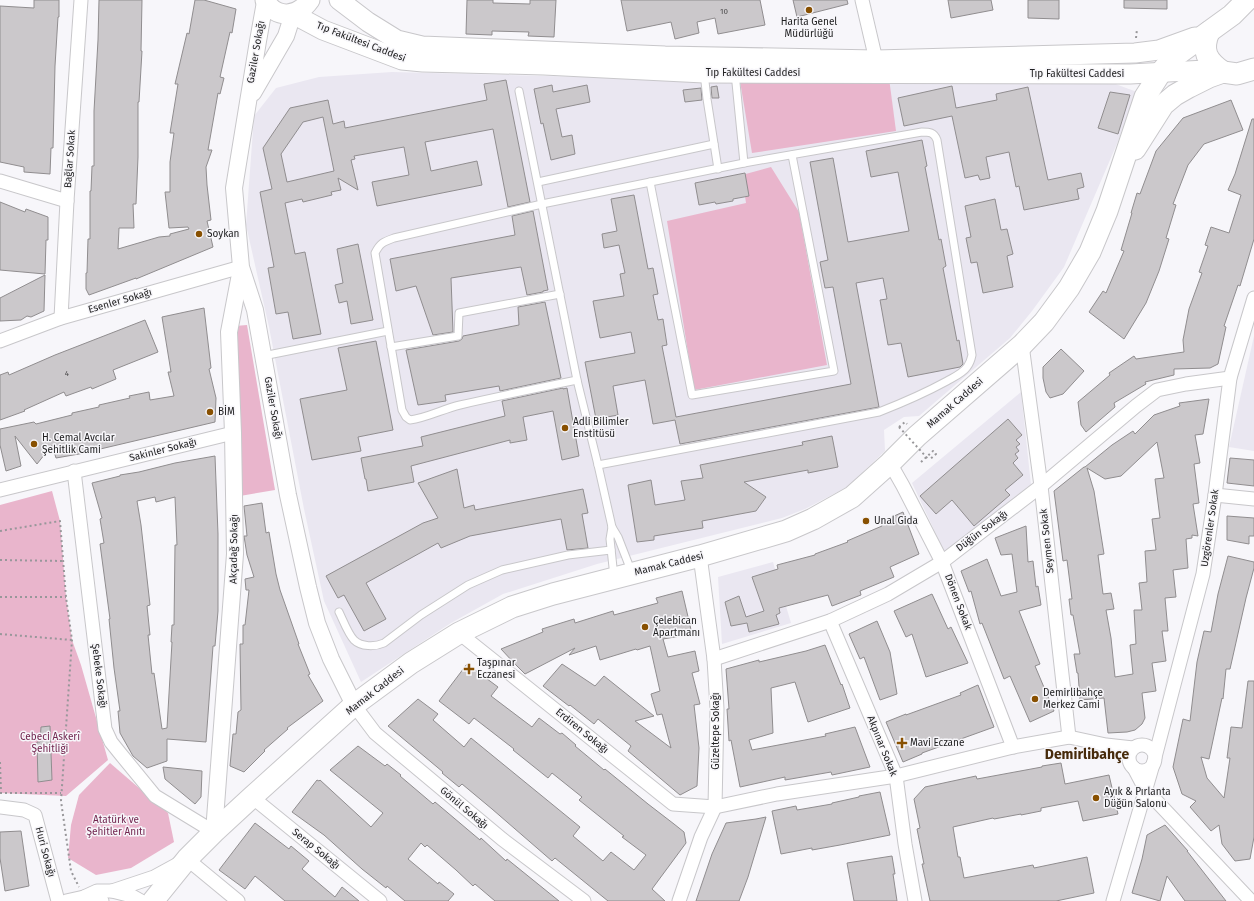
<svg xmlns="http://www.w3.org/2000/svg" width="1254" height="901" viewBox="0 0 1254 901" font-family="'Fira Sans',sans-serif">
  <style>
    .built { fill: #eae7f1 }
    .green { fill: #e9b5cc }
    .building { fill: #cbc8cb; stroke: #908d8f; fill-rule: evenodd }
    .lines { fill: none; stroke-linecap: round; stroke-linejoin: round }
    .service-casing { stroke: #c8c7ca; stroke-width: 9 }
    .minor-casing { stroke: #c8c7ca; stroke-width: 15 }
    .tertiary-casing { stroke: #c8c7ca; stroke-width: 18 }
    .secondary-casing { stroke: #c8c7ca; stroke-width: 21 }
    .primary-casing { stroke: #c8c7ca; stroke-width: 23 }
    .path { stroke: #98979a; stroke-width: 2; stroke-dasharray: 2 3; stroke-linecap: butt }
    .service { stroke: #fff; stroke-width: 7 }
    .minor { stroke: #fff; stroke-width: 13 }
    .tertiary { stroke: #fff; stroke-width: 16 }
    .secondary { stroke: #fff; stroke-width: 19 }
    .primary { stroke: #fff; stroke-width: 21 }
    .path-bridge { stroke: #98979a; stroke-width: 2; stroke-dasharray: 2 3; stroke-linecap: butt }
    .poi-dot { fill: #885001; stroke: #f7f6fa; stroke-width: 1.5 }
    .labels { text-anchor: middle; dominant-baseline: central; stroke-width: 3; stroke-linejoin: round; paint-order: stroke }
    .number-label { font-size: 8px; fill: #4c4b4c }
    .poi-label { font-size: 10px; fill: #212122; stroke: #f7f6fa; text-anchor: start }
    .street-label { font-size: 10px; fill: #212122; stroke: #f7f6fa }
    .park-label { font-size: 10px; fill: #71244e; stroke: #f7f6fa }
    .district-label { font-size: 14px; font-weight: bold; fill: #462a0b; stroke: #f7f6fa }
  </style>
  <rect width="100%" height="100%" fill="#f7f6fa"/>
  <g class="built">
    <polygon points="392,72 740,81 910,83 1110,82 1137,92 1116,146 1064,267 1032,311 1010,338 919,416 904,417 884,430 885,451 847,487 805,509 782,518 597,564 503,594 451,623 361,682 324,601 304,509 269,327 246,225 254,116 276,88 319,77"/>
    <polygon points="1254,336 1254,451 1229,447"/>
    <polygon points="1021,392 1031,485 945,553 912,483"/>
    <polygon points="773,562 791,623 722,644 718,577"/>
  </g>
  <g class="green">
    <polygon points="889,78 896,131 752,153 740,81"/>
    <polygon points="771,167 799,212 827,365 694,390 667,221 746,203 742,175"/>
    <polygon points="247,325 275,490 240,496 235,326"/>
    <polygon points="52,491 60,521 66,597 72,640 81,665 108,760 66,796 0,793 0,505"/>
    <polygon points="110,763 168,813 174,842 131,868 96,875 68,858 71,825 79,795"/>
  </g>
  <g class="building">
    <polygon points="34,0 59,0 59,17 58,17 55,66 53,148 51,148 50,174 24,172 24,167 0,162 0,6 34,8"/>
    <polygon points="99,0 142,0 141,51 142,51 139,102 138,102 138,157 136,204 133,204 134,228 119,228 118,249 159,237 170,236 170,234 189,229 188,227 169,228 165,192 170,192 170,162 174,133 170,133 178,84 175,84 187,33 189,34 195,0 204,0 236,9 232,33 230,32 220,77 224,78 220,94 218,93 208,150 212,150 206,167 207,185 211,220 207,221 213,247 136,279 136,278 89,295 86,289 86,273 87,273 88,239 90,239 90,191 91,191 92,166 94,166 94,111 98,40"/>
    <polygon points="467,0 493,0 493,3 530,4 530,0 556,0 554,37 528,36 529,32 492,31 492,35 466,34"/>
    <polygon points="621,0 760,0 765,25 718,34 715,18 697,22 699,33 675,39 671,22 627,31"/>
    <polygon points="793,0 847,0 848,4 797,17"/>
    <polygon points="948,0 991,0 993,10 951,18"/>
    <polygon points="1028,0 1059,0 1059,19 1028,18"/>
    <polygon points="1124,0 1167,0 1167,9 1124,8"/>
    <path d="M506,80L530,202L508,207L493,129L425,142L431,171L477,161L482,185L377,206L372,182L409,175L404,147L354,156L355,159L351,160L358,190L338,178L341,190L331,192L332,195L303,202L302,199L285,203L295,254L305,252L321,334L293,339L288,312L276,314L268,268L274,267L260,192L272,189L263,148L290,108L328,100L333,124L344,121L345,128L487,100L484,84ZM323,117L334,171L287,182L281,154L303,122Z"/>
    <polygon points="552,85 553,92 587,85 590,102 556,109 562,137 572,135 575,154 551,160 543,123 541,124 534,89"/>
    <polygon points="717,86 719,98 712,98 711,87"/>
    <polygon points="952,86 956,108 997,100 996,94 1028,87 1048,180 1081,173 1084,187 1077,189 1079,199 1024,210 1019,186 1016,187 1009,152 986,157 990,178 980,180 978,175 965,178 952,116 904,126 898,98"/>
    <polygon points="701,88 702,100 685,102 683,90"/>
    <polygon points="1110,92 1130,95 1118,134 1098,128"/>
    <polygon points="1231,100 1243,130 1204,144 1188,165 1173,204 1176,205 1166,238 1169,239 1159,271 1146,303 1124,339 1089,312 1103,291 1106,293 1124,251 1121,250 1132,213 1131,213 1137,193 1140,194 1156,151 1183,118"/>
    <polygon points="1252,119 1254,119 1254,239 1240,286 1238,285 1224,326 1226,327 1218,364 1210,368 1174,369 1174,375 1145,382 1146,384 1114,403 1115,407 1086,432 1081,425 1078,402 1110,375 1109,373 1134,356 1136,359 1184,352 1183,340 1189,309 1202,273 1199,272 1208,246 1205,245 1211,227 1229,233 1241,195 1228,190 1235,174"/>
    <polygon points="922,140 927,166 925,167 939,240 941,239 946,266 943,268 957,341 959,340 963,364 960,367 908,377 901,343 888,345 880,300 887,299 883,278 856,283 879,407 680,444 675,420 653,424 645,380 613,386 618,415 596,419 585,362 635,353 631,332 600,338 593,301 624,296 620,274 625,273 619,245 604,248 602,234 617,231 611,199 634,195 648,269 653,268 658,294 653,295 658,320 663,319 667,345 662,346 676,417 851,384 833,287 825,288 820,262 828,260 810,162 833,158 848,242 909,231 898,172 871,177 866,151"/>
    <polygon points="745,173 749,196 733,199 733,201 716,204 715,202 699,205 695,183"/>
    <polygon points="995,199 1001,230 1007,229 1013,254 1007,256 1013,287 983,293 977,262 971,263 966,238 971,237 965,206"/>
    <polygon points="0,202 25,212 26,209 48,217 48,240 46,240 45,274 0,270"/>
    <polygon points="533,211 548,290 543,291 543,292 527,295 521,267 451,278 453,332 433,335 416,286 396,291 390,259 515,235 512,216"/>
    <polygon points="358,244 373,320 351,324 347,301 339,303 335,285 343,283 337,249"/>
    <polygon points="45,275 44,311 31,317 27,316 21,320 0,321 0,298"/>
    <polygon points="545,302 561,378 500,391 499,386 445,395 446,401 418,405 406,350 459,341 462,339 463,336 519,325 518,307"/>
    <polygon points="204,308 211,368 209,369 216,398 215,422 79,454 56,458 52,445 37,464 15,436 21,466 6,471 0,445 0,429 34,422 36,424 72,415 72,413 99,407 99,405 130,398 129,396 149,392 150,400 174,396 168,372 171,372 162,317"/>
    <polygon points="145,320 158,352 113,370 116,379 92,389 91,387 66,396 64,392 24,410 25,411 0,420 0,375 8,372 9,375 55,355"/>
    <polygon points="376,341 393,430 358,437 361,451 312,460 300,399 347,390 338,348"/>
    <polygon points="1061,349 1084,371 1063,394 1050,398 1046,392 1043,378 1043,367"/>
    <polygon points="563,388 563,389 567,388 579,456 562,460 553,411 523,417 527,440 510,443 510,440 411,466 414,482 368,491 366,479 365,479 361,458 423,446 421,437 505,416 502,401"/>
    <path d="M1209,399L1203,434L1195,435L1200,463L1194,464L1199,503L1193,504L1198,536L1192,535V538L1186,539L1188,568L1173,570L1176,597L1165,598L1168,631H1162L1166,661L1152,663L1156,691L1142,693L1145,718L1142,724L1135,730L1127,732L1108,733L1104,698L1080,700L1078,673H1077L1074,654H1080L1073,615H1071L1069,599H1072L1067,560L1063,561L1054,491L1084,467H1085L1112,445L1133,431L1135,434L1154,415L1180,406L1179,403ZM1157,442L1164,478L1155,479L1160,518L1152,519L1156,550L1145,551L1147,582L1139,583L1142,610H1134L1136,644L1130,645L1133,674L1115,677L1111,638L1106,610L1114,609L1111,593L1103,594L1098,555L1104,554L1094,491L1087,468L1105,479L1121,476Z"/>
    <polygon points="1008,419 1022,435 1016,440 1020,444 1016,447 1019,451 1015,454 1018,458 1013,463 1023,475 1005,490 1010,495 974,526 952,500 936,514 920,496"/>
    <polygon points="832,436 838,467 808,473 808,470 744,482 766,497 756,511 702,521 703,528 654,536 654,540 637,542 628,485 651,480 655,505 685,500 681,481 703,478 700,465 803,445 802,442"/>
    <path d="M215,456L218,534V611L215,646H213L206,742L167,739V761L147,768L133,756L120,733L118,711H120L114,668L109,619H110L100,544L104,543L100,519L102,518L92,483L120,476V475L139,472L175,463ZM155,497L156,502L175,497L177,545H175L174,625H172L171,642H172L167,728L162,729L154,673L152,674L148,635H150L147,606L150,605L141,525L137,501Z"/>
    <polygon points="1230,458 1254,460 1254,486 1227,483"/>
    <polygon points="457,469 464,508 474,505 475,510 583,489 588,513 582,514 588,548 567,550 561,519 470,536 441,548 438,543 366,583 386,619 364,631 344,595 338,598 326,576 423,523 438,518 418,483"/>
    <polygon points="262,503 266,533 269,532 276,574 280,590 299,644 298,644 310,674 308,675 323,701 287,728 288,729 264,750 265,751 244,772 230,766 233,734 236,734 238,712 241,710 240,644 243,644 243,625 245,625 249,590 246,590 245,579 254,577 247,555 244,536 247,536 244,506"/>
    <polygon points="903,512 919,554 890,567 894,577 860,591 861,595 832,606 828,595 779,608 780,613 776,615 779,624 749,632 747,623 731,626 725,602 739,596 746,617 764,611 752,577 778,569 777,565 815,555 815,554 848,542 847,541 882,526 881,522"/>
    <polygon points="1227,516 1254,518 1254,536 1249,536 1249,544 1227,540"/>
    <polygon points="1026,526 1028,562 1033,561 1036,587 1038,586 1041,605 1019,611 1040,664 1035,666 1054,711 1030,722 1010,676 1004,679 982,623 980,624 971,591 969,592 961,571 987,559 1001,596 1017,592 1012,554 1001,555 995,538"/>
    <polygon points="1228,556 1254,562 1254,568 1246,598 1230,669 1226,669 1223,699 1222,698 1209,759 1201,757 1207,778 1224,798 1230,758 1227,758 1231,727 1242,728 1248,681 1254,681 1254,837 1250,859 1235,861 1222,844 1219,825 1211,831 1190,807 1196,801 1182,794 1173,767 1183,719 1190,721 1197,662 1204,631 1211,632 1218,594"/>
    <polygon points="682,591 692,634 663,639 668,657 695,651 699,671 692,673 700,704 694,705 699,748 697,786 680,795 628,751 631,746 598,719 594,724 570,705 569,706 543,686 562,664 595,686 604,676 654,716 635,721 671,748 662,714 657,715 651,694 660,691 650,646 637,650 636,649 600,660 596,646 569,655 575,648 525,674 514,663 501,649 543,632 542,629 574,619 575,623 613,611 614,615 658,603 656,598"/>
    <polygon points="932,594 948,629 951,627 968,663 926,677 912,634 906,637 894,611"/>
    <polygon points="877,621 890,652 897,694 880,700 864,657 860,659 849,634"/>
    <polygon points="825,645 841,685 842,684 850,708 808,722 795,682 771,688 773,733 749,740 752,750 826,736 825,734 855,727 870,767 832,775 831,772 785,780 785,777 740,787 731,740 729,741 727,709 729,709 726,669 759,660 759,662 806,651"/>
    <polygon points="467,664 498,687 491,696 532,727 539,718 560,734 562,733 576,745 575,746 604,770 605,769 648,804 674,824 684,832 686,843 652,889 665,901 608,901 555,858 552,861 492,809 462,784 459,787 442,773 443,772 388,726 418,699 438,714 433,720 464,747 471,738 580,827 573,836 603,861 611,852 634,870 646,855 622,837 624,836 579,800 582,797 552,773 548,778 513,750 514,749 474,718 469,724 439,701"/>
    <polygon points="978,685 994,727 922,753 922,754 903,762 886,722 906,714 906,715 961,695 960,693"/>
    <polygon points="50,726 52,780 38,782 37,742 40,742 41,727"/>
    <polygon points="358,746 385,766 387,764 401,775 400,776 433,804 435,802 480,840 481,838 506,861 507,859 559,901 495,901 475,884 473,886 456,870 427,845 425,847 421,843 408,859 438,884 439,882 454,894 448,901 405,901 387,886 386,888 362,869 324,835 292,812 317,780 319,781 320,780 371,827 383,813 330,770"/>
    <polygon points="1061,763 1065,784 1109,775 1118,814 1083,821 1078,801 1041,808 1041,811 1021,815 1021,814 994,819 993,818 953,827 958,857 960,857 964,878 1033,865 1034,868 1087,857 1094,893 1056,901 930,901 922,864 924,864 917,829 920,828 914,799 925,787 976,776 977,779 1042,767 1042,766"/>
    <polygon points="163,767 202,771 201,797 195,804 165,779"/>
    <polygon points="880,792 890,835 840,845 812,850 812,848 781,854 772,811 796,806 797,810 832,804 832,803 859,797 859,796"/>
    <polygon points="766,817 748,877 739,901 696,901 712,854 726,823 756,819"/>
    <polygon points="255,823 289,849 291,846 309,861 302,869 335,897 342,887 359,901 285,901 255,876 245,889 219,870"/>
    <polygon points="1165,825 1188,851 1187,851 1226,901 1185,901 1167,876 1160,901 1132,893 1142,859 1147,835"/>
    <polygon points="21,831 29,886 5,891 0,858 0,832"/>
    <polygon points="892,856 895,874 893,874 897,901 854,901 847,863"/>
  </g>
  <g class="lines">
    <defs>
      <g id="service">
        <polyline points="704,73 707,99 718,169"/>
        <polyline points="735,73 744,163"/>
        <polyline points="519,91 577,380 598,465 612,527 610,539 614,577"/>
        <polyline points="538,182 714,144"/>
        <polyline points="650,182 692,395 834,371 792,155"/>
        <polyline points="391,347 458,336 459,313 560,294"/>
        <polyline points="263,356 388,331"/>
        <path d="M577,380C538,388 499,396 460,405C443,409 427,418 410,420L406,417L402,410L375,253C380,243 383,242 394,238L542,204L744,163L922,132C929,132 934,132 937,140L972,355C971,360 970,363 967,367C963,373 954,377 947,381C925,393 902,403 879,412L598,465"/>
        <polyline points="612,527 618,537 632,573"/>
        <path d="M339,612C343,620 348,634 354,640C361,647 375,647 384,643L421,615L468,585L502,570L568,555L611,550"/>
      </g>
      <g id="minor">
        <polyline points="862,0 876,60"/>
        <polyline points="0,181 67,201"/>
        <polyline points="61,318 67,201 81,0"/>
        <polyline points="0,341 61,318 241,267"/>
        <polyline points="1022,345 1041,486 1069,737"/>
        <polyline points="890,463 903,486 942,562 1013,747"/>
        <polyline points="74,471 105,729 111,742 119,752 155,796 214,832"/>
        <polyline points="0,490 233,433"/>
        <polyline points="1215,495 1254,499"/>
        <polyline points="830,621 896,776 905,844 915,901"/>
        <polyline points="459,633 673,804 715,807 777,794 896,776 1013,747 1069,737 1106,745 1133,748"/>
        <polyline points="714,659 830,621 888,594 942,562 1041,486 1136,406 1157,390 1186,384 1230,378"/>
        <polyline points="354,705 375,733 502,839 584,901"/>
        <circle cx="1142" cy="758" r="13"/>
        <polyline points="1155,757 1203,574 1215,495 1230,378 1254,298"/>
        <polyline points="1134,768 1145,789 1251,901"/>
        <polyline points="252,797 380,901"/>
        <polyline points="0,807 24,810 35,815 58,901"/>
        <polyline points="112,891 154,877 187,859 238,901"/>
        <polyline points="84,897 102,901"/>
        <polyline points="66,901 84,897 97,891 112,891 132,896 141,901"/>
        <polyline points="679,901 701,837 715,807 717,709 714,659 700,556"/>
        <polyline points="1113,901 1154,761"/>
      </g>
      <g id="tertiary">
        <polyline points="265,2 258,41 234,188 241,267 255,310 288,495 308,587 317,623 331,659 354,705"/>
        <polyline points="253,93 286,36 293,14"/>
        <polyline points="214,832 235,554 233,433 229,332 241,269"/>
      </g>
      <g id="secondary">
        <path d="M265,0C276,20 298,17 310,0"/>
        <polyline points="339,0 368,22 397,40 422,46 665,56 876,60 1135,53 1159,50 1195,37"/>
        <polyline points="293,14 323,30 402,60 423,62 544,65 704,73 1130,74 1206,70 1223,72"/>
      </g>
      <g id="primary">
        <path d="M1209,32C1201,51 1207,61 1223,72"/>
        <polyline points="1135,149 1163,105 1175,95 1189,87 1209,77 1223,72 1237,74 1254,69"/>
        <polyline points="153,901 187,859 214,832 252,797 354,705 411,663 459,633 512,607 553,594 700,556 786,531 813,519 852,497 890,463 917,436 1022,345 1044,322 1069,288 1090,252 1107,211 1145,97 1161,72 1174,57 1232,15 1247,0"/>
      </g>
    </defs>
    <use href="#service" class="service-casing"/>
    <use href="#minor" class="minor-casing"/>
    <use href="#tertiary" class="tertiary-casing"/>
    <use href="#secondary" class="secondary-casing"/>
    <use href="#primary" class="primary-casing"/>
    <g class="path">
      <polyline points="1136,38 1137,29"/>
      <polyline points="899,427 905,422 907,424"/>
      <polyline points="921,462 933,451 936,454 929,460"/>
      <polyline points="0,531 60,521 66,597 72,640 61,801 71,871 79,887"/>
      <polyline points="0,560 63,561"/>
      <polyline points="0,597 66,597"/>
      <polyline points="0,634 72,640"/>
      <polyline points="0,762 1,793"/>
      <polyline points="0,793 61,793"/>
    </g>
    <use href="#service" class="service"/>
    <use href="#minor" class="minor"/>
    <use href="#tertiary" class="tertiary"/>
    <use href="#secondary" class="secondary"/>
    <use href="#primary" class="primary"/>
    <polyline class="path-bridge" points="899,427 929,460"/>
  </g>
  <g class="poi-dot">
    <circle cx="809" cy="10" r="4"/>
    <circle cx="199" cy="234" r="4"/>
    <circle cx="210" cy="412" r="4"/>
    <circle cx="565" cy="428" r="4"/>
    <circle cx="34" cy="444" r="4"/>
    <circle cx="866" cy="521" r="4"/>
    <circle cx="645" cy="627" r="4"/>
    <path d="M467 663h4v4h4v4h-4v4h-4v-4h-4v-4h4z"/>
    <circle cx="1035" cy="699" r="4"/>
    <path d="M900 737h4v4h4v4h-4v4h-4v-4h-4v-4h4z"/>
    <circle cx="1096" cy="798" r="4"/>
  </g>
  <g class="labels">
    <g class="number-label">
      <text x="724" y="11">10</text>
      <text x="67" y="373">4</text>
    </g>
    <g class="poi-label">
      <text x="809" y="22" text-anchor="middle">Harita Genel<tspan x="809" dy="12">Müdürlüğü</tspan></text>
      <text x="207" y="234">Soykan</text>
      <text x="218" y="412">BİM</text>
      <text x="573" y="422">Adli Bilimler<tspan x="573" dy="12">Enstitüsü</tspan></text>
      <text x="42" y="438">H. Cemal Avcılar<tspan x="42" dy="12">Şehitlik Cami</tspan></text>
      <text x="874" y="521">Unal Gida</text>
      <text x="653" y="621">Çelebican<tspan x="653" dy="12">Apartmanı</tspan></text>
      <text x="477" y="663">Taşpınar<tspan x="477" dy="12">Eczanesi</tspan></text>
      <text x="1043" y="693">Demirlibahçe<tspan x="1043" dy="12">Merkez Cami</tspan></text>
      <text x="910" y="743">Mavi Eczane</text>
      <text x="1104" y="792">Ayık &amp; Pırlanta<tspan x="1104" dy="12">Düğün Salonu</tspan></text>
    </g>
    <g class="street-label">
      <text transform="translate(361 42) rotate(21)">Tıp Fakültesi Caddesi</text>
      <text transform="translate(256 52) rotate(-80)">Gaziler Sokağı</text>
      <text x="753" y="73">Tıp Fakültesi Caddesi</text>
      <text x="1077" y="74">Tıp Fakültesi Caddesi</text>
      <text transform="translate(70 159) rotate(-86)">Bağlar Sokak</text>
      <text transform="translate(120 301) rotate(-16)">Esenler Sokağı</text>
      <text transform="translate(955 403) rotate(-41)">Mamak Caddesi</text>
      <text transform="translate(273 408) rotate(80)">Gaziler Sokağı</text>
      <text transform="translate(163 450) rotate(-14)">Sakinler Sokağı</text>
      <text transform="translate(1210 528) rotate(-82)">Uzgörenler Sokak</text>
      <text transform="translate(982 531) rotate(-37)">Düğün Sokağı</text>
      <text transform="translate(1047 541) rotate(-96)">Seymen Sokak</text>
      <text transform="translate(234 549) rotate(-89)">Akçadağ Sokağı</text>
      <text transform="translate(669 564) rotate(-14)">Mamak Caddesi</text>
      <text transform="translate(958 602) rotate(69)">Dönen Sokak</text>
      <text transform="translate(99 676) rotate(83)">Şebeke Sokağı</text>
      <text transform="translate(375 691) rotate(-38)">Mamak Caddesi</text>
      <text transform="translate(582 731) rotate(39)">Erdiren Sokağı</text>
      <text transform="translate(716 731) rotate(-90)">Güzeltepe Sokağı</text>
      <text transform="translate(882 746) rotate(68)">Akpınar Sokak</text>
      <text transform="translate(464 808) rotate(40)">Gönül Sokağı</text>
      <text transform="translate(316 849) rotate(39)">Serap Sokağı</text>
      <text transform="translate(45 852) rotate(75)">Huri Sokağı</text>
    </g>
    <g class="park-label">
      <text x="50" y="737">Cebeci Askerî<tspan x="50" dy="12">Şehitliği</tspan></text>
      <text x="116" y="820">Atatürk ve<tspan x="116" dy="12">Şehitler Anıtı</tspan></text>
    </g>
    <g class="district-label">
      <text x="1087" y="754">Demirlibahçe</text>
    </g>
  </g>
</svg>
